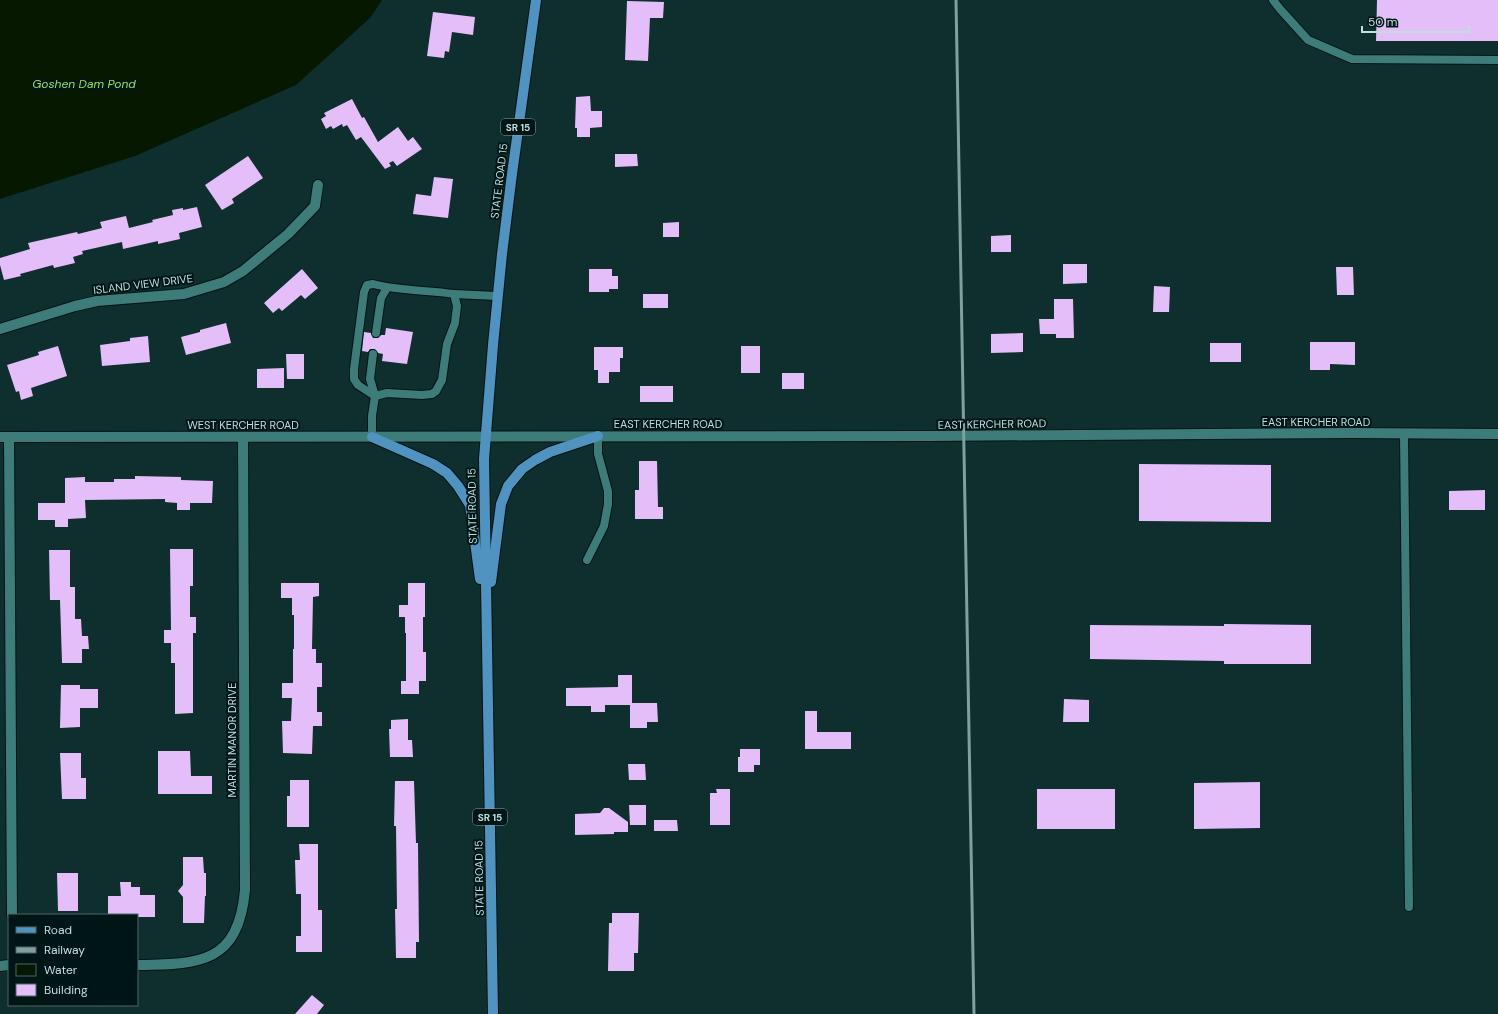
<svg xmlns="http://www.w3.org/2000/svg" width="1498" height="1014" viewBox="0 0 1498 1014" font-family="'DM Sans',sans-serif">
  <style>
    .water { fill: #071800 }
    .building { fill: #e3bef8 }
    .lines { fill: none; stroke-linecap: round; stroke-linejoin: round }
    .service-casing { stroke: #031515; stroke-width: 10 }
    .minor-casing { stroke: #031515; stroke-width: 12 }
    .secondary-casing { stroke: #031515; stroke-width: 12 }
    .primary-casing { stroke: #031515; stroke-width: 12 }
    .service { stroke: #3e7c7a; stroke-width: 8 }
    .minor { stroke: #3e7c7a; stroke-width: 10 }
    .secondary { stroke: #3e7c7a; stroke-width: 10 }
    .primary { stroke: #5092c0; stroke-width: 10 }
    .rail { stroke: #809f9d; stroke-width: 3 }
    .labels { text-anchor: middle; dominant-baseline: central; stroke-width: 4; stroke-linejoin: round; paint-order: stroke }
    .shield { fill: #001616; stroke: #86a2a1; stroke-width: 1 }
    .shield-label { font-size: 10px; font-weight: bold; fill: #c0dedc }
    .street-label { font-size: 11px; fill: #c0dedc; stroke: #001616 }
    .water-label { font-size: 12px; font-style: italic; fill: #97de5c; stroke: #001616 }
  </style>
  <rect width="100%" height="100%" fill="#0e2f2e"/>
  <polygon class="water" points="0,0 382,0 370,18 296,85 135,156 0,199"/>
  <g class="building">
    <polygon points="1377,0 1498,0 1498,41 1376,41"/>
    <polygon points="627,1 664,2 663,18 650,18 648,61 625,60"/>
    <polygon points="433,12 475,17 473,35 452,32 449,52 445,51 444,58 427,56"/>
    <polygon points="590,96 591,111 602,111 602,127 590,128 590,137 577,137 577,128 575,128 576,97"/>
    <polygon points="352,99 362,118 364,117 378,142 398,127 408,141 413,137 422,149 397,166 393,161 389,163 391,166 385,169 361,137 356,140 347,125 343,127 342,124 333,129 331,126 326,129 321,119 326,116 324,113"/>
    <polygon points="615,154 637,154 638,166 615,167"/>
    <polygon points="248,156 263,178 232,199 234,203 222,210 205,185"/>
    <polygon points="434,177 453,179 448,218 413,214 416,194 431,196"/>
    <polygon points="197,207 202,227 179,233 180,239 158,244 158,241 123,249 122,242 82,251 83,254 73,257 75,263 54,268 53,265 20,274 21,276 4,280 0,265 0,258 30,249 28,243 77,232 78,234 102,228 100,222 126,216 129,228 153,222 152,220 173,215 172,210 183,208 183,210"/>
    <polygon points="679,222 679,237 663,237 663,223"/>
    <polygon points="1011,235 1011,252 991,252 991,236"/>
    <polygon points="1063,264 1087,264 1087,283 1063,284"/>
    <polygon points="1336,267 1353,267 1354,295 1337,295"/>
    <polygon points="302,269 318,288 305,299 301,295 282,311 279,308 273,313 264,303"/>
    <polygon points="589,269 612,269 612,276 618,276 618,289 609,289 609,292 589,292"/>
    <polygon points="1154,286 1170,287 1169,312 1153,312"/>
    <rect x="643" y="294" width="25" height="14"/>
    <polygon points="1054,299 1073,299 1074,338 1056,338 1056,334 1040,334 1039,319 1054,319"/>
    <polygon points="226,323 231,343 186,355 181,337 200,332 200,330"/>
    <polygon points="386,328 413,332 407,364 382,361 383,354 378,353 374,349 370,349 368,352 362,351 364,332 371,333 373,338 378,338 381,335 385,335"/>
    <polygon points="1023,333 1023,352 991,353 991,334"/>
    <polygon points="148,336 150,362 102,366 100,345 130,341 130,338"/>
    <polygon points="1310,342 1355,342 1355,365 1330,364 1330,370 1310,370"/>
    <rect x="1210" y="343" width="31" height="19"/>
    <polygon points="58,346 67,376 31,388 33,396 21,400 19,391 16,392 7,365 39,355 38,352"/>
    <rect x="741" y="346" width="19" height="27"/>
    <polygon points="594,347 623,347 623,358 620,358 620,372 609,372 609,383 598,383 598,370 594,370"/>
    <polygon points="286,354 304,354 304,379 287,379"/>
    <polygon points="284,368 284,388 257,388 257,369"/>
    <rect x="782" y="373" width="22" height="16"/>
    <rect x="640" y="386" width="33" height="16"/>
    <polygon points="639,461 657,461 658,507 663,507 663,519 635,519 635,490 639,490"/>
    <polygon points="1139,464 1271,465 1271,522 1139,521"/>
    <polygon points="135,476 181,477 181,480 213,481 212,503 190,503 190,510 177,510 177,503 165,502 165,499 85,500 86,518 68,519 68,527 55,527 55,520 38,520 38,503 65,503 65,478 85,477 85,482 114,482 114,479 135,479"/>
    <polygon points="1485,490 1485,510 1449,510 1449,491"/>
    <polygon points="170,549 193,549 193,586 190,586 190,617 196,617 196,633 193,633 193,713 175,714 175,663 171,663 171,643 164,643 164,630 171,630"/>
    <polygon points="49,550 70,550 70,587 75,587 75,619 81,619 82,636 88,636 89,649 82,649 82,663 62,663 60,600 50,600"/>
    <polygon points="281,583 319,583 319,596 313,597 312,649 316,649 316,663 322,663 322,687 317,687 317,712 322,712 322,726 313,726 312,754 283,753 282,721 291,721 292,698 282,698 282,683 293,683 293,649 294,649 294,615 292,615 292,598 281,598"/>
    <polygon points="408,583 425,583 425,617 423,617 423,652 426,652 426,681 419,681 419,694 401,694 401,681 406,681 406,633 405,633 405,617 399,617 399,605 408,605"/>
    <polygon points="1224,624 1311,625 1311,664 1224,664 1224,661 1090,659 1090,625 1224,626"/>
    <polygon points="618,675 632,675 632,703 657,703 658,722 647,722 647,728 630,728 630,705 605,705 605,712 591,712 591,706 566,706 566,688 618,687"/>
    <polygon points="61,685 80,685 80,689 98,689 98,708 80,708 80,727 60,728"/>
    <polygon points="1064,699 1089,700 1089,722 1063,722"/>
    <polygon points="805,711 817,711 817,732 851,732 851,749 805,749"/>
    <polygon points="408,719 408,740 412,740 413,757 390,757 389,729 391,729 391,720"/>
    <polygon points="740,749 760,749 760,765 754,765 754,772 738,772 738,757 740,757"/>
    <polygon points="158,751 190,751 191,776 212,776 212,794 158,794"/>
    <polygon points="60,753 81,753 81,778 86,778 86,799 62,799"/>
    <polygon points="628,764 645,764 646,780 629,780"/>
    <polygon points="290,780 309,780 309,827 287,827 287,796 290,796"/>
    <polygon points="395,781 414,781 416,843 418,843 419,942 416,942 416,958 396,958 395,909 397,909 396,826 394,826"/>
    <polygon points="1260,782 1260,828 1194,829 1194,783"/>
    <polygon points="716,789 730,789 730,825 710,825 710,793 717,793"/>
    <rect x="1037" y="789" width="78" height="40"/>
    <polygon points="629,805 646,805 646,825 630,825"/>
    <polygon points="604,808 609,808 628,822 628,832 614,832 614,834 575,835 575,814 600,813"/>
    <polygon points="654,820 677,820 678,831 654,831"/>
    <polygon points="299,844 318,844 318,910 322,910 322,952 296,952 296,936 301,936 301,894 296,894 295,860 300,860"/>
    <polygon points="183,857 203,857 204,873 206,873 206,896 205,896 204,923 183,923 183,897 178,891 183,885"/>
    <polygon points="57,873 78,873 78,911 58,911"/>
    <polygon points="120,882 131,882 131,887 140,887 140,895 155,895 155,917 137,917 137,915 108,915 108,896 121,896"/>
    <polygon points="612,913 639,913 638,953 634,953 634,971 608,971 609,923 612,923"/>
    <polygon points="312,995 324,1005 317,1014 295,1014"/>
  </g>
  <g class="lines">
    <defs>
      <g id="service">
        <polyline points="1273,0 1280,9 1308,40 1352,59 1498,60"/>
        <path d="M373,284C399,291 427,290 454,294L457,306L455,323L447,344L442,380L436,391L432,394L422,395L387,393L375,396L358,385L354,379V369L364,292L367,285Z"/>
        <polyline points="454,294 497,296"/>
        <polyline points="376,333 381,298 387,288"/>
        <polyline points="1404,434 1409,907"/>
        <polyline points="372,437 372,416 375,396 370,379 373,354"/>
        <polyline points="587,560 604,526 608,504 608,491 598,454 598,436"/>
      </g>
      <g id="minor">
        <polyline points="0,329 75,306 97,301 184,294 224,282 243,271 288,234 315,206 318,185"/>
        <polyline points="9,437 12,915"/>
        <path d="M137,965C200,964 238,964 245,890L243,437"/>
        <polyline points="0,966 9,965"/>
      </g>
      <polyline id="secondary" points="0,437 928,436 1352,433 1498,434"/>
      <g id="primary">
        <polyline points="372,437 433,464 447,473 458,486 470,505 480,579"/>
        <polyline points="491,582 501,504 508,486 522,469 535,460 550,452 598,436"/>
        <polyline points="493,1014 484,459 493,345 502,254 512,174 536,0"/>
      </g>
    </defs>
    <use href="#service" class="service-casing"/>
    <use href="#minor" class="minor-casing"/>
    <use href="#secondary" class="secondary-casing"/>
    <use href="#primary" class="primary-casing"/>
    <use href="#service" class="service"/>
    <use href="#minor" class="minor"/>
    <use href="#secondary" class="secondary"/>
    <use href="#primary" class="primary"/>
    <polyline class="rail" points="956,0 974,1014"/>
  </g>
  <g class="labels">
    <g class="shield">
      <rect x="501" y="119" width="34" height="16" rx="3"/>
      <rect x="473" y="809" width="34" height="16" rx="3"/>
    </g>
    <g class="shield-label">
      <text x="518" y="127">SR 15</text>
      <text x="490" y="817">SR 15</text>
    </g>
    <g class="street-label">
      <text transform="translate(499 181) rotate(-83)">STATE ROAD 15</text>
      <text transform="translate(143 284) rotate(-7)">ISLAND VIEW DRIVE</text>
      <text x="1316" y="422">EAST KERCHER ROAD</text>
      <text x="668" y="424">EAST KERCHER ROAD</text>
      <text transform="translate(992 424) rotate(-1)">EAST KERCHER ROAD</text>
      <text x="243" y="425">WEST KERCHER ROAD</text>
      <text transform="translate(472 506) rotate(-91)">STATE ROAD 15</text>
      <text transform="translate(232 740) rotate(-90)">MARTIN MANOR DRIVE</text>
      <text transform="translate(479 878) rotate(-91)">STATE ROAD 15</text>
    </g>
    <g class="water-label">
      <text x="84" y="84">Goshen Dam Pond</text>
    </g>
  </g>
  <rect x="8" y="914" width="130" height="92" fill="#001616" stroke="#4d6665"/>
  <rect x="16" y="927" width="20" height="6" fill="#5092c0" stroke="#4d6665"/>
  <text x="44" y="934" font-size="12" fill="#c0dedc">Road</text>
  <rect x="16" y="947" width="20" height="6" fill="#809f9d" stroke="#4d6665"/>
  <text x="44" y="954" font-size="12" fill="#c0dedc">Railway</text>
  <rect x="16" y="964" width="20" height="12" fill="#071800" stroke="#4d6665"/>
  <text x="44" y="974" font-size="12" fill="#c0dedc">Water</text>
  <rect x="16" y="984" width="20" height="12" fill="#e3bef8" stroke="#4d6665"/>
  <text x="44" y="994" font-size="12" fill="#c0dedc">Building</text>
  <path d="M1362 26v6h107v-6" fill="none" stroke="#c0dedc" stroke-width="2"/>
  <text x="1368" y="26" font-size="12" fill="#c0dedc" stroke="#001616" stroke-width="3" paint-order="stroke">50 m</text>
</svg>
